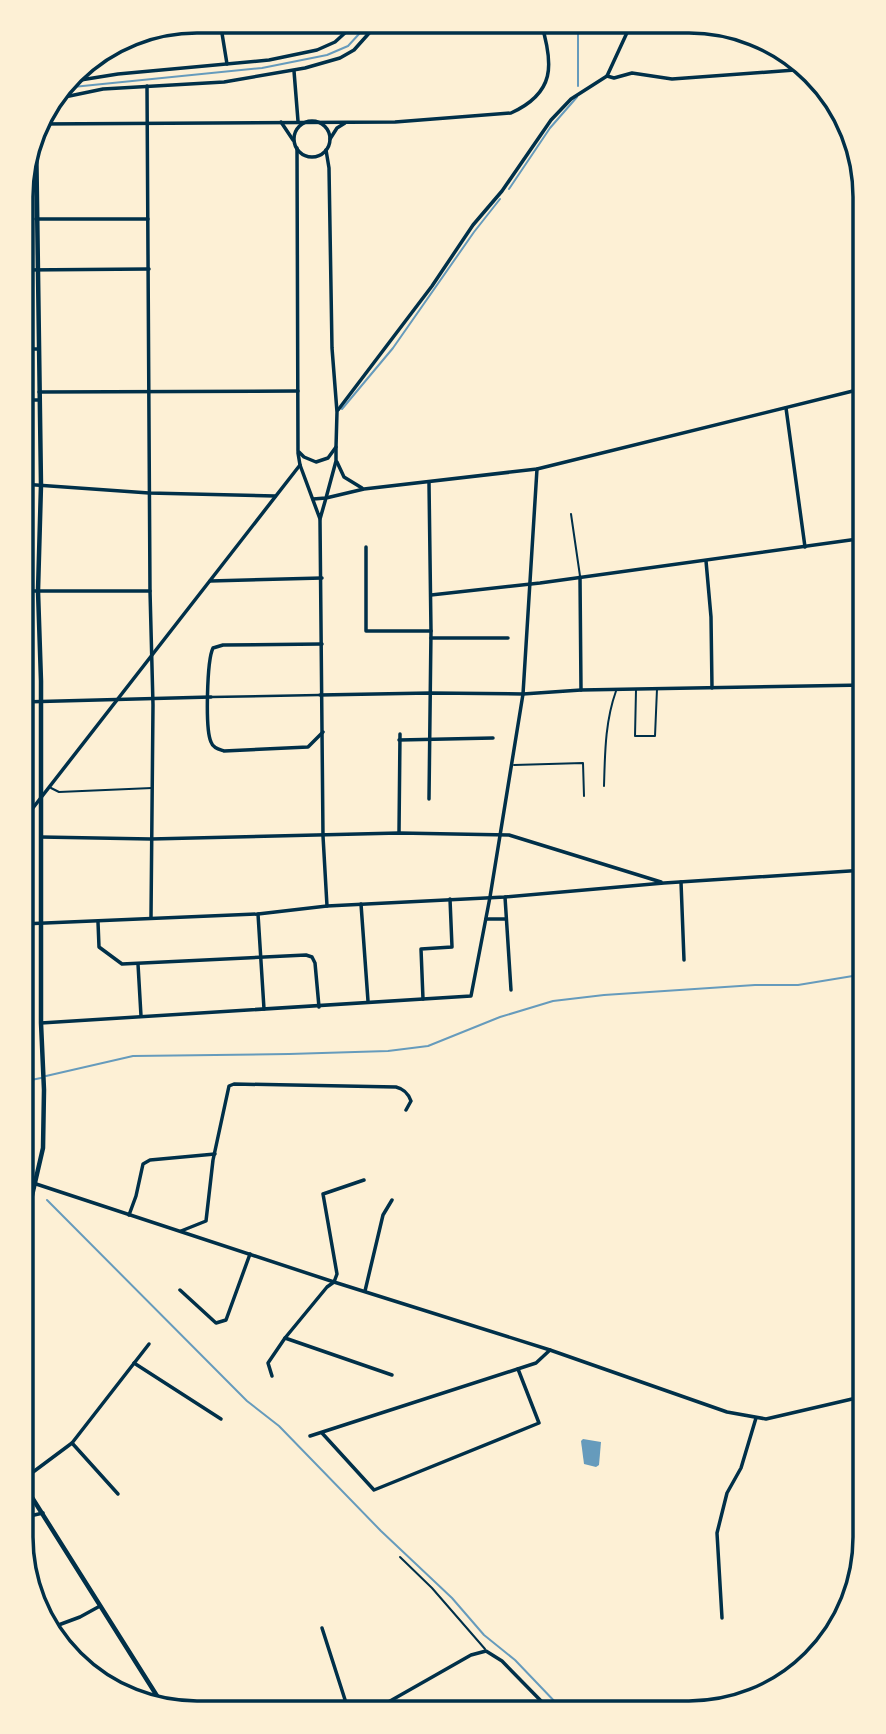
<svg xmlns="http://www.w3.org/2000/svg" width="886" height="1734" viewBox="0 0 886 1734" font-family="Roboto,sans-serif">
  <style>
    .water { fill: #669bbc }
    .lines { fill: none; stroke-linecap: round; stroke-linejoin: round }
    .stream { stroke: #669bbc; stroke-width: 2 }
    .service { stroke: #003049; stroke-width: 2 }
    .pedestrian { stroke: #003049; stroke-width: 2.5 }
    .minor { stroke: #003049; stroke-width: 3.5 }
    .tertiary { stroke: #003049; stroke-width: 4.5 }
    .rim { fill: none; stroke: #003049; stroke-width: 3.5 }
  </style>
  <rect width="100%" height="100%" fill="#fdf0d5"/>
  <polygon class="water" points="583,1439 601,1442 599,1465 596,1467 584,1464 581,1441"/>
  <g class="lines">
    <g class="stream">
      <polyline points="578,24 578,86"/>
      <polyline points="63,88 262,68 327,55 348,46 370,22"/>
      <polyline points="509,189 550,128 577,97"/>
      <polyline points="342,409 393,348 474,232 500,199"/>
      <polyline points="46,1076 133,1056 289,1054 388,1051 428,1046 500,1017 553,1001 604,995 755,985 798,985 865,974"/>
      <polyline points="21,1082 41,1078"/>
      <polyline points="47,1200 247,1401 279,1426 381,1531 452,1598 484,1635 515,1660 559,1706"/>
    </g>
    <g class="service">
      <polyline points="571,514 580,576"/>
      <polyline points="636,690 635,736 655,736 657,689"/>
      <polyline points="514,765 583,763 584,796"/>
      <path d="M604,786C605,753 605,722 616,691"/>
      <polyline points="51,788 59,792 152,788"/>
      <polyline points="400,1557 432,1588 485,1649"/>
    </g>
    <polyline class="pedestrian" points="211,697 319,695"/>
    <g class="minor">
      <polyline points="220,21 227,64"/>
      <polyline points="543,28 560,23"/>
      <polyline points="294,71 298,121"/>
      <polyline points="607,76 614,78 632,73 672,79 808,69"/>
      <polyline points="68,82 118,74 269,60 317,50 335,42 357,22"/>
      <polyline points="147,86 150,591 153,705 151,917"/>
      <polyline points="55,99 103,89 224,82 305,68 340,58 354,50 379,22"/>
      <circle cx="312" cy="139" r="18"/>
      <polyline points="281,122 293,140"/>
      <path d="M38,124L395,122L511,113C555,93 554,65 541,23"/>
      <polyline points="330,139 337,128 345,123"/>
      <polyline points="297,148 298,451 304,457 316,462 328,458 336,447 337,412 332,348 329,168 326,150"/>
      <polyline points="36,219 148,219"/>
      <polyline points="22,270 149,269"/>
      <polyline points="22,349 38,349"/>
      <polyline points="39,392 298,391"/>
      <polyline points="22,400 40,400"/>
      <polyline points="786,408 805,547"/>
      <polyline points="338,410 432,286 473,225 502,191 551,120 571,99 607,76 631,24"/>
      <polyline points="298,453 300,465 320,519 326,498 364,489 537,469 865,388"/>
      <polyline points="337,462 344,477 362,488"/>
      <polyline points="429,483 431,631 429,799"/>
      <polyline points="22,484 149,493 275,496"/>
      <polyline points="313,499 326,498 336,461 336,447"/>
      <polyline points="320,520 323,836 327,906"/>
      <polyline points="366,547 366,631 431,631"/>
      <polyline points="706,561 711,617 712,688"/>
      <polyline points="580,577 581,690"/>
      <polyline points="210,581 322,578"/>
      <polyline points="22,591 150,591"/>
      <polyline points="431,595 540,583 865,538"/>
      <polyline points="431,638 508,638"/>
      <path d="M322,644L223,645L213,648C207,660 205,729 211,742C213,748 218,749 224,751L308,747L323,732"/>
      <polyline points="320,695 430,693 523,694 581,690 865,685"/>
      <polyline points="22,702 211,697"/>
      <polyline points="399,740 493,738"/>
      <polyline points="22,822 300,465"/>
      <polyline points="399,833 400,734"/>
      <polyline points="41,837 151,839 399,833 509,835 661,882"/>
      <polyline points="681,882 684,960"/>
      <polyline points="505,897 511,990"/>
      <polyline points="361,904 368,1001"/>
      <polyline points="258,914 264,1009"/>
      <polyline points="486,919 506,919"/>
      <polyline points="98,922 99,947 122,964 306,955 312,957 315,963 319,1007"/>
      <polyline points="22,924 258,914 327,906 505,897 664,883 865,870"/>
      <polyline points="138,964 141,1016"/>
      <polyline points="423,999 421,949 452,947 450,899"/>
      <polyline points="41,1023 471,996 490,897 523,694 537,469"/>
      <polyline points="21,1179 334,1282 550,1350 727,1412 766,1419 865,1396"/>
      <polyline points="129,1215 136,1196 143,1164 150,1160 215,1154"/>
      <path d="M181,1231L206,1221L213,1160L229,1086L234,1084L396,1087C404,1089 408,1093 411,1101L406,1110"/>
      <polyline points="334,1282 337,1274 323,1194 364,1180"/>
      <polyline points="180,1290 216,1323 226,1320 250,1254"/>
      <polyline points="365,1291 383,1215 392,1200"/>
      <polyline points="285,1338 392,1375"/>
      <polyline points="134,1363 221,1419"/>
      <polyline points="272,1376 268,1363 285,1338 327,1287 334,1282"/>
      <polyline points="322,1433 374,1490 539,1423 518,1369"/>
      <polyline points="310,1436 536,1363 550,1350"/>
      <polyline points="72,1443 118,1494"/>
      <polyline points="21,1481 72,1443 149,1344"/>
      <polyline points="21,1518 43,1513"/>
      <polyline points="722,1618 717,1533 727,1493 741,1468 756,1418"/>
      <polyline points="53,1627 80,1617 100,1606"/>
      <polyline points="322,1628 348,1709"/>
      <polyline points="376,1709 471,1655 486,1651 502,1661 546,1706"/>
    </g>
    <g class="tertiary">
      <polyline points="21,1243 43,1148 44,1090 41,1023 41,681 38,591 41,485 36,131"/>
      <polyline points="21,1480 164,1707"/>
    </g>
  </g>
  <path d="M0 0H886V1734H0ZM197 33H689A164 164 0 0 1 853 197V1537A164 164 0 0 1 689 1701H197A164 164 0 0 1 33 1537V197A164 164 0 0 1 197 33Z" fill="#fdf0d5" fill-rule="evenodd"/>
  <path class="rim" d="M197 33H689A164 164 0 0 1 853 197V1537A164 164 0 0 1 689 1701H197A164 164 0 0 1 33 1537V197A164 164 0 0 1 197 33Z"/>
</svg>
